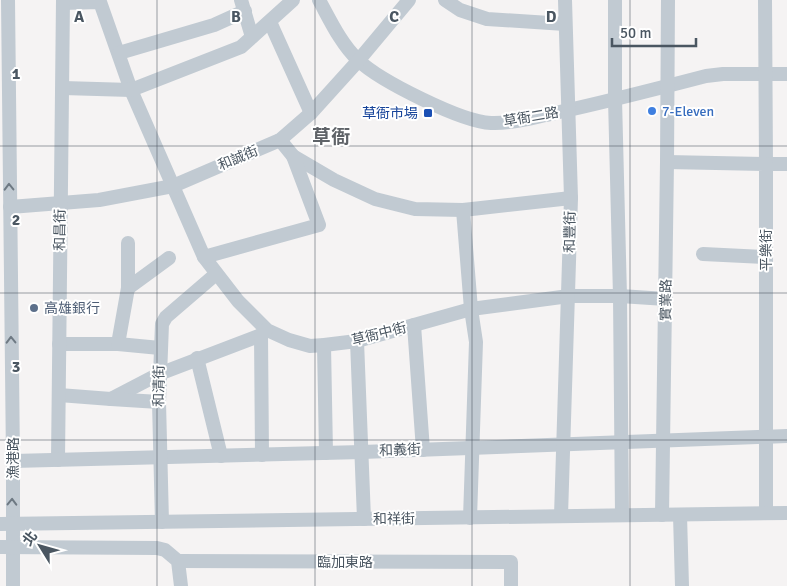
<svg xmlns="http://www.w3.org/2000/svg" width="787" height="586" viewBox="0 0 787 586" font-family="Signika,'Noto Sans TC',sans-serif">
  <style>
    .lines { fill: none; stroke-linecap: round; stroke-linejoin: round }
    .minor { stroke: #c1cad2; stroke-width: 14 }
    .oneway { stroke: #6e7983 }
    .grid { fill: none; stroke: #4a5661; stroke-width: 1; stroke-opacity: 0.55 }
    .shop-dot { fill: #3f7fe0; stroke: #fff; stroke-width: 2 }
    .transit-dot { fill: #1a4fb4; stroke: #fff; stroke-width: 2 }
    .service-dot { fill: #5c6f8a; stroke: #fff; stroke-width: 2 }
    .labels { text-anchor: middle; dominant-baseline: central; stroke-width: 4; stroke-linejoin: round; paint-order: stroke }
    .shop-label { font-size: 14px; fill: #366cbe; stroke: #fff; text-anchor: start }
    .transit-label { font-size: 14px; fill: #164399; stroke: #fff; text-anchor: end }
    .street-label { font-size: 14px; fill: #4a5661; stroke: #fff }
    .service-label { font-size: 14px; fill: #4e5e75; stroke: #fff; text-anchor: start }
    .district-label { font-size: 19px; font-weight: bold; fill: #5f6368; stroke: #fff }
    .grid-label { font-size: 16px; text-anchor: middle; font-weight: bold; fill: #4a5661; stroke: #fff; stroke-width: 4; stroke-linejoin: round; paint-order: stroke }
  </style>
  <rect width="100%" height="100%" fill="#f5f3f3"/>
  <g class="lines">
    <g class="minor">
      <polyline points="8,0 13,461 13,586"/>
      <polyline points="241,0 252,37"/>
      <path d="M319,0C330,20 341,44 358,60C380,81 462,122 491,123C512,124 534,117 555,113C606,102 656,89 706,76L723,74H787"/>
      <polyline points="445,0 460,10 487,19 565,24"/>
      <polyline points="615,0 615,99 620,296 622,515"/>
      <polyline points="765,0 766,164 787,164"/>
      <polyline points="63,3 100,2 131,90 204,257 238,301 267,330 289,340 310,346 324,345 357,341 471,309 569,296 620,296 666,299"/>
      <polyline points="270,22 311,113"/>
      <polyline points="119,53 214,25 245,11"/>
      <polyline points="63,88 131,90 241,47 293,0"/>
      <polyline points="280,140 293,156 334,180 375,199 415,209 463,210 571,198"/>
      <polyline points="667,162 766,164 766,513"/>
      <polyline points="10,207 99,200 173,186 280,140 311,113 358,61 409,0"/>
      <polyline points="463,210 471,309 476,342 470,518"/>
      <polyline points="703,254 766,257"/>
      <polyline points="204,257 319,225 293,156"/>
      <polyline points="128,288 169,258"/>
      <polyline points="414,325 423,450"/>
      <polyline points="357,341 364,519"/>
      <polyline points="59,344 118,344 128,288 128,243"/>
      <polyline points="118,344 160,348"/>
      <polyline points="324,345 326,453"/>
      <polyline points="197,358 221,456"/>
      <polyline points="59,395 111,399 159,374 261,335"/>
      <polyline points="111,399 159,402"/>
      <polyline points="262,455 261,335 266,330"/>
      <polyline points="58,460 63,0"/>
      <polyline points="13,461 362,452 787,436"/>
      <polyline points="662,515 667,162 668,0"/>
      <polyline points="680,515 682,586"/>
      <polyline points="561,516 571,198 565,0"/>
      <polyline points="162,522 159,402 162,324 166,317 216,274"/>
      <polyline points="0,524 787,513"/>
      <polyline points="0,547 157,548 165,550 178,561 181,586"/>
      <polyline points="178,561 511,562 511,586"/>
    </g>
  </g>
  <defs><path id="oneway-chevron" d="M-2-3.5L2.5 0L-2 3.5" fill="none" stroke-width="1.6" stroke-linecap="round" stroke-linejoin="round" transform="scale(1.25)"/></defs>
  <g class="oneway">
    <use href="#oneway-chevron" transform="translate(9 187) rotate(-91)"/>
    <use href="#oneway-chevron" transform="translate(11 340) rotate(-91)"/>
    <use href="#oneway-chevron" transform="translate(12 502) rotate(-89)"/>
  </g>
  <path class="grid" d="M157,0V586M315,0V586M472,0V586M630,0V586M0,146H787M0,293H787M0,440H787"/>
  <circle class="shop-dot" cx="652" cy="111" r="5"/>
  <rect class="transit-dot" x="423" y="108" width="10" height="10" rx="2.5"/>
  <circle class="service-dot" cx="34" cy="308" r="5"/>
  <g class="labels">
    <g class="shop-label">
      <text x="662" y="111">7-Eleven</text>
    </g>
    <g class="transit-label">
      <text x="418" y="113">草衙市場</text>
    </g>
    <g class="street-label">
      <text transform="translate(531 117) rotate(-10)">草衙二路</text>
      <text transform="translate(238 158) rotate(-23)">和誠街</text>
      <text transform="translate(60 230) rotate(-89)">和昌街</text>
      <text transform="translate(570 232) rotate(-89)">和豐街</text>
      <text transform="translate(766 250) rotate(-90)">平樂街</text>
      <text transform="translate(666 300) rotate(-89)">實業路</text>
      <text transform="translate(379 334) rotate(-14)">草衙中街</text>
      <text transform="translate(159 386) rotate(-89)">和清街</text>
      <text transform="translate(400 450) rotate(-2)">和義街</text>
      <text transform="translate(13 458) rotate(-90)">漁港路</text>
      <text transform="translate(394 519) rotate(-1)">和祥街</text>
      <text x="345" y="562">臨加東路</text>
    </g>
    <g class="service-label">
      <text x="44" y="308">高雄銀行</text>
    </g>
    <g class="district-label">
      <text x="331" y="137">草衙</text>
    </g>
  </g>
  <g class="grid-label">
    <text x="79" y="22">A</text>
    <text x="236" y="22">B</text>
    <text x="394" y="22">C</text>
    <text x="551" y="22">D</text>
    <text x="16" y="79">1</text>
    <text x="16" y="225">2</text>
    <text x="16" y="372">3</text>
  </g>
  <g transform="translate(40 546) rotate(307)" stroke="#ffffff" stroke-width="4" paint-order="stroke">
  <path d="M0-4L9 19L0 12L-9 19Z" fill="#4a5661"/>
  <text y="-8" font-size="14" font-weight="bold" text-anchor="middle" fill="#4a5661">北</text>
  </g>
  <path d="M612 38v8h84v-8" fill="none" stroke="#4a5661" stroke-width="2.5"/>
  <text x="620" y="38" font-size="15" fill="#4a5661" stroke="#ffffff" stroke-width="4" paint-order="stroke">50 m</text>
</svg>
